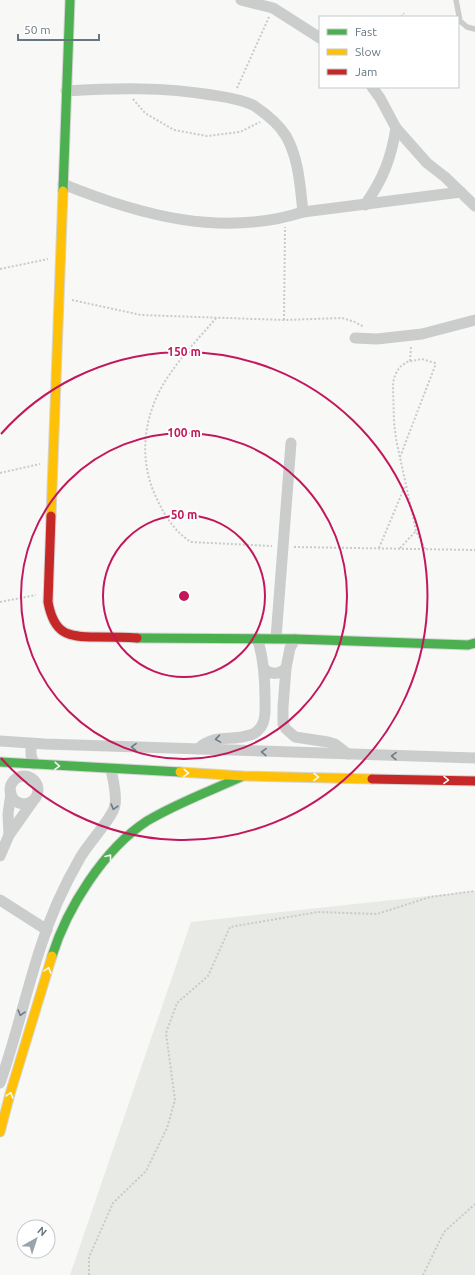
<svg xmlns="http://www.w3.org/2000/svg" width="475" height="1275" viewBox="0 0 475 1275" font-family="Ubuntu,sans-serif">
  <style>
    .green { fill: #e7eae5 }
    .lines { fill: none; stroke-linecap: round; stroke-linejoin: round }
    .fast-casing { stroke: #d4d5d5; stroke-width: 11 }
    .slow-casing { stroke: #d4d5d5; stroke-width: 11 }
    .jam-casing { stroke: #d4d5d5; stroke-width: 11 }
    .path { stroke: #c8cacb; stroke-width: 2; stroke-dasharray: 2 2; stroke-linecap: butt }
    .lane { stroke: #cbcccc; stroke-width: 5.5 }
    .street { stroke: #cbcccc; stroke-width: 11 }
    .fast { stroke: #4caf50; stroke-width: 9 }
    .slow { stroke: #ffc107; stroke-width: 9 }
    .jam { stroke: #c62828; stroke-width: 9 }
    .oneway { stroke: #6a7b84 }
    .oneway2 { stroke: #f6fbf6 }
    .ring { fill: none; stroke: #c2185b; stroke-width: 2 }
    .centre { fill: #c2185b; stroke: #fff; stroke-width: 2 }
    .ring-label { font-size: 12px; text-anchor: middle; font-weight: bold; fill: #c2185b; stroke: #fff; stroke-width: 4; stroke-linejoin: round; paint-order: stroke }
  </style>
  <rect width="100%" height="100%" fill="#f8f8f7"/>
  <polygon class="green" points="475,891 475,1275 70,1275 191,922"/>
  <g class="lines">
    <defs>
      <g id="fast">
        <polyline points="63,191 70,0"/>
        <polyline points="137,638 295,639 468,645 475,643"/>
        <polyline points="0,762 180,772"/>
        <path d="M52,956C67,908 104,849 147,821C177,803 210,791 241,777"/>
      </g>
      <g id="slow">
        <polyline points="51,516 63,191"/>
        <polyline points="180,772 243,776 372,779"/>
        <polyline points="0,1132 10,1094 52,956"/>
      </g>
      <g id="jam">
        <path d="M51,516L48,602C54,634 67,637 96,637C110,637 123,637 137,638"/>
        <polyline points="372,779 475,781"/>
      </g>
    </defs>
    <use href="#fast" class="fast-casing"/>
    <use href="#slow" class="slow-casing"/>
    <use href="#jam" class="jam-casing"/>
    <g class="path">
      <polyline points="401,17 404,13"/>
      <polyline points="237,88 269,17"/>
      <polyline points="133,99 145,113 174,130 207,136 240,132 260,122"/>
      <polyline points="0,269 48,259"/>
      <polyline points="72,300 141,315 284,320 342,318 355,322 364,327"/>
      <path d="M216,318C201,336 183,354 170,374C144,410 137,457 156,497C164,515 175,532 191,542L272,546"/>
      <polyline points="284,320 285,227"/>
      <polyline points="410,361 411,346"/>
      <polyline points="400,457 435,366 435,363 422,359 407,362 401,366 397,371 394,378 393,385 394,422 396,439 416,531 425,549"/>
      <polyline points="0,473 40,464"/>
      <polyline points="294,547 475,550"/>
      <polyline points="379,548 405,486"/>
      <polyline points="400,548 416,531"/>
      <polyline points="0,602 36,595"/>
      <polyline points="89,1275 89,1257 113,1203 146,1171 167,1128 175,1100 166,1033 177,1003 208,976 230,927 318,912 377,914 430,897 475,891"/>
      <polyline points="423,1275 444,1232 475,1204"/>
    </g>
    <polyline class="lane" points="456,0 460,21 467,27 475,29"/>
    <g class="street">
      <polyline points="241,0 273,8 320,38"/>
      <polyline points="372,87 380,98 396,128 427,163 445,177 475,206"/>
      <path d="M66,91C115,88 163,87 212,95C225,97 240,99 253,105C265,113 278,123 286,136C299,159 300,186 303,212"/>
      <path d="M63,184C139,215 222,238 303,212L461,192"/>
      <path d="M365,205C383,179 391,159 396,128"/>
      <polyline points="355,338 377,339 422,334 475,320"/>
      <polyline points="276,638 291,443"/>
      <polyline points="295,639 290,648 286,668 283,707 283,724 286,729 295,737 328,742 335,744 348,754"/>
      <path d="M264,669C271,675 279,675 286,668"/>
      <polyline points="0,741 45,744 475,758"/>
      <polyline points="31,744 31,755 34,764"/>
      <path d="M198,749C215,733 230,742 250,735C255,734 261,729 263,723C266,716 265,707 265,699C265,678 264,658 257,638"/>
      <circle cx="24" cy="790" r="14"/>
      <polyline points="9,835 8,814 11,793"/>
      <polyline points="0,856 9,835 33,801"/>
      <polyline points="0,900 47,930"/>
      <path d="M0,1083C16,1038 26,991 41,946C50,917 65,884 80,858C87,845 114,816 115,805C117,794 113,780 111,769"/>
    </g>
    <use href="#fast" class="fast"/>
    <use href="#slow" class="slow"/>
    <use href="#jam" class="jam"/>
  </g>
  <defs><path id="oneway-chevron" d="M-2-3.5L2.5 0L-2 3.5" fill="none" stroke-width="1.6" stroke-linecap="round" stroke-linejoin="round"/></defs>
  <g class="oneway">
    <use href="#oneway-chevron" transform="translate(218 739) rotate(171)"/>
    <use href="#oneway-chevron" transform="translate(134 747) rotate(-178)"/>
    <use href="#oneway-chevron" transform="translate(264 752) rotate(-178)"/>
    <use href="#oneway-chevron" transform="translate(394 756) rotate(-178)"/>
    <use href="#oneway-chevron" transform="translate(114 807) rotate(106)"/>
    <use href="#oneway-chevron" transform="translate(21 1013) rotate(106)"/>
  </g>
  <g class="oneway2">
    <use href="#oneway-chevron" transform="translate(57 766) rotate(4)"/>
    <use href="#oneway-chevron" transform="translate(186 773) rotate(3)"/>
    <use href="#oneway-chevron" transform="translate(316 777) rotate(1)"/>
    <use href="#oneway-chevron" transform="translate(446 780) rotate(1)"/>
    <use href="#oneway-chevron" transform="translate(109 857) rotate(-52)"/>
    <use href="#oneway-chevron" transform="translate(48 970) rotate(-73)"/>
    <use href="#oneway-chevron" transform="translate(10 1095) rotate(-73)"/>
  </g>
  <g class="ring">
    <circle cx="184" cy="596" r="81"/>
    <circle cx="184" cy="596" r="163"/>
    <path d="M1 434A244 244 0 1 1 1 758"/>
  </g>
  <circle cx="184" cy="596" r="6" class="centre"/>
  <g class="ring-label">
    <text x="184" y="356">150 m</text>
    <text x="184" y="437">100 m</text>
    <text x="184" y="519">50 m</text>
  </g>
  <rect x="319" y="16" width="140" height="72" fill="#ffffff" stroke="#c1c9cc"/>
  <rect x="327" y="29" width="20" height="6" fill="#4caf50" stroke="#c1c9cc"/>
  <text x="355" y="36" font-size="12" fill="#657780">Fast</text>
  <rect x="327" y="49" width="20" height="6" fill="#ffc107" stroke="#c1c9cc"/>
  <text x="355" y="56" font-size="12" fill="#657780">Slow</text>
  <rect x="327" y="69" width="20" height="6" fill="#c62828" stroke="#c1c9cc"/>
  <text x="355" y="76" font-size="12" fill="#657780">Jam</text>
  <g transform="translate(36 1239) rotate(39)"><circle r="19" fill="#ffffff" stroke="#c1c9cc"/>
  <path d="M0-3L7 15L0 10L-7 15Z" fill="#98a4aa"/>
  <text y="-6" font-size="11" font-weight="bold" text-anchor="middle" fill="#657780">N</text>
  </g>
  <path d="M18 34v6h81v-6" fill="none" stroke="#657780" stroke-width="2"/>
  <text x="24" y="34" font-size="12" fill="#657780" stroke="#ffffff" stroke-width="3" paint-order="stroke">50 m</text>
</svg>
